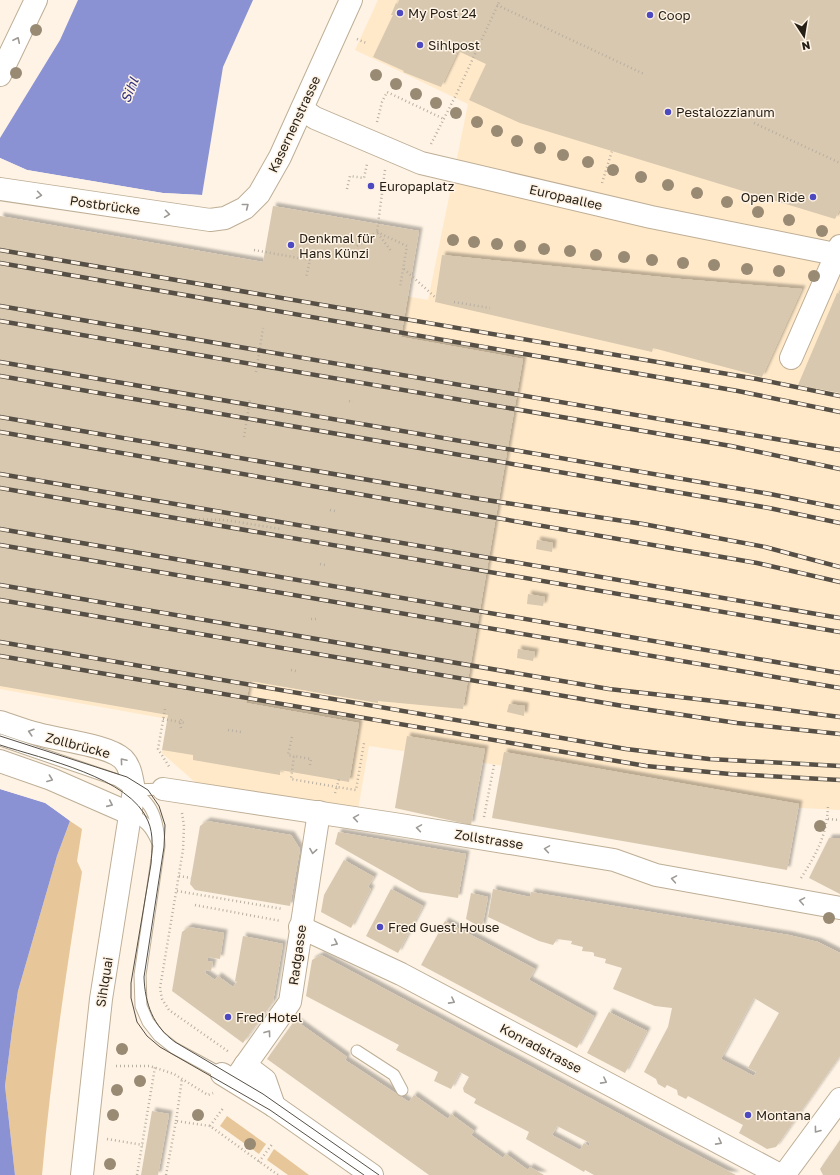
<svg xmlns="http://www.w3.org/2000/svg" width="840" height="1175" viewBox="0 0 840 1175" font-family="'Golos Text',sans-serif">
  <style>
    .built { fill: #ffe9c9 }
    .green { fill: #e7c799 }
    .water { fill: #8b92d4 }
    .pier { fill: #fef3e4 }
    .building { fill: #d8c8af; fill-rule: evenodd; filter: url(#shadow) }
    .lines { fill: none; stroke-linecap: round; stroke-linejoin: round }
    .lane-casing { stroke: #beae96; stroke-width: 13 }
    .street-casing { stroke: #beae96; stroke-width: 24 }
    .secondary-casing { stroke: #beae96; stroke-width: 24 }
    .path { stroke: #b8afa2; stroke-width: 2.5; stroke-dasharray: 1 3; stroke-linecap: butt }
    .lane { stroke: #fff; stroke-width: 11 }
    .street { stroke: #fff; stroke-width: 22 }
    .secondary { stroke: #fff; stroke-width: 22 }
    .tram { stroke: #564f45; stroke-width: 1 }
    .rail-casing { stroke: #564f45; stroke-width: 4.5 }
    .rail { stroke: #fef3e4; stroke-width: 3; stroke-dasharray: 9; stroke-linecap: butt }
    .tree { fill: #998a74 }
    .oneway { stroke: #9d9a96 }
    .poi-dot { fill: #4d49c0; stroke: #fef3e4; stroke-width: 1.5 }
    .labels { text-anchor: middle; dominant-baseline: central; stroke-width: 3; stroke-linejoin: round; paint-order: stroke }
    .poi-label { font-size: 13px; fill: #251f16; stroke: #fef3e4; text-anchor: start }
    .street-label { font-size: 13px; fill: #251f16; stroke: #fef3e4 }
    .water-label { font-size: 14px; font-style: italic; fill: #33327f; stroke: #fef3e4 }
  </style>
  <defs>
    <filter id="shadow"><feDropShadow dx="3.5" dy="-3.5" stdDeviation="1" flood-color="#0004"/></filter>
  </defs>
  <rect width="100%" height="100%" fill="#fef3e4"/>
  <polygon class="built" points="378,0 840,0 840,810 783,807 369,746 358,809 196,783 162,753 168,719 0,689 0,226 428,300 468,104 355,50"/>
  <g class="green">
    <path d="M70,821L82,829L77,861L82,872C66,973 51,1073 42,1175H15L5,1086L12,1031L18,991L57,856Z"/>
    <polygon points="227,1116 266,1144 259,1154 220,1126"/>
    <polygon points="274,1149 309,1175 288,1175 267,1160"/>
  </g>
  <g class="water">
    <polygon points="78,0 253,0 223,67 202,195 163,193 27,170 0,158 0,138 60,40"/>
    <polygon points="0,789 46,803 70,821 57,856 18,991 12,1031 5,1086 15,1175 0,1175"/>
  </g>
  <g class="pier">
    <polygon points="0,158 27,170 163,193 202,195 202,197 163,195 26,172 0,160"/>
    <polygon points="0,787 46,802 71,819 72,822 45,803 0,789"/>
  </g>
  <g class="building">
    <polygon points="399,0 840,0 840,209 835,219 520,123 469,100 486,64 458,51 441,87 403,72 404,71 373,57 393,15 391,15 396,3 398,4"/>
    <polygon points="273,206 419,231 401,337 523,359 463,709 378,701 378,703 250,681 246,703 359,723 349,782 280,770 280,775 193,760 193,755 162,750 168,715 0,686 0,216 263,262"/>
    <polygon points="442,255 681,279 802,289 762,377 653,348 652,352 435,302"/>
    <polygon points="837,293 840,294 840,393 798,385"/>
    <polygon points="537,540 553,543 552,552 536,549"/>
    <polygon points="528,594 545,597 543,606 527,604"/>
    <polygon points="518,649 535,652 533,661 517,658"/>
    <polygon points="509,704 525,706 524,716 507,712"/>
    <polygon points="407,736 485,749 471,825 395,808"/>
    <polygon points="504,752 799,804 787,870 492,818"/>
    <polygon points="207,821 291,835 300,849 290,906 195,890 190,884 200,826"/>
    <polygon points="338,832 466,854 458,898 420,892 335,844"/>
    <polygon points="829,838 840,838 840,894 809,878"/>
    <polygon points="344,860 374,877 368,887 371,889 351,928 321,912 324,895"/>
    <polygon points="391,889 423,906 398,953 366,936"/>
    <path d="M493,889L530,897L531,892L789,935L818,942L840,953V1056L776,1147L767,1149L739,1133L743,1125L688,1096L686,1099L678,1095L677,1090L667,1085L665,1088L658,1084L656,1079L644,1072L668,1027L672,1008L655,1006L613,989L622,968L605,963L606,959L594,956V953L592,952L582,951L583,947L571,944L572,941L557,939L553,945L539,941L488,917ZM754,998L779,1013L748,1068L756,1072L754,1076L721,1059Z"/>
    <polygon points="471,893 488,897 482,928 466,919"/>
    <polygon points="445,921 535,969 529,980 594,1016 577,1048 421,965"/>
    <polygon points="189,927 224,933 220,959 208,957 207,961 213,962 211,971 206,970 205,973 215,980 218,976 233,987 237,982 235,981 243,936 283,944 273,1002 243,1043 172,991 182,932"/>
    <path d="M321,955L676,1144L736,1175H594L585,1170L584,1172L526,1139L529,1132L474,1103L476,1099L464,1092L463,1088L469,1077L460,1072L451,1089L434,1081L438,1072L396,1050L399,1045L306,996L312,960ZM557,1126L590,1143L589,1146L584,1143L580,1150L552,1135Z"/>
    <polygon points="609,1012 647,1031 625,1073 587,1053"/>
    <polygon points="295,1020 347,1057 345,1060 409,1102 414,1095 448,1119 451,1114 474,1131 471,1135 503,1158 506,1154 528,1170 530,1167 544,1175 429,1175 267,1059"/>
    <polygon points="152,1111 169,1114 158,1175 141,1175"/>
    <polygon points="840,1140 840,1175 823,1175 820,1169"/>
  </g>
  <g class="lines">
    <defs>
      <g id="lane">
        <path d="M0,740L117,780C148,799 158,809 159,846L140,975L141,1006L148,1022L159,1036L174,1048L222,1074"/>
        <polyline points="134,790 163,789"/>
        <path d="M131,814C145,821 151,827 157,841"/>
        <polyline points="357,1051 394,1075 402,1090"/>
      </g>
      <g id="street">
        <polyline points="302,109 315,118 421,163 651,217 840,255"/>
        <polyline points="0,189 210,220 225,218 245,208 259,194 280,157 351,0"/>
        <polyline points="791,358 840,246"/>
        <polyline points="163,789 394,824 614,860 656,875 840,908"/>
        <polyline points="300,927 401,974 780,1175"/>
        <polyline points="245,1065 265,1080 274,1106"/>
        <polyline points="222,1074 274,1106 372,1175"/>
        <polyline points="234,1081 290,1002 319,812"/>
        <polyline points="784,1175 840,1099"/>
      </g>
      <g id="secondary">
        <polyline points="0,75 36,0"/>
        <path d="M0,722C13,726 25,731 38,734C58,740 109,745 123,759C131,767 132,780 134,790L101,999L82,1175"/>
        <polyline points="0,761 51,779 131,814"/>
      </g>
    </defs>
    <use href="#lane" class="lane-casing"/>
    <use href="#street" class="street-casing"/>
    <use href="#secondary" class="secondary-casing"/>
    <g class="path">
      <polyline points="497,5 644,74"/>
      <polyline points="357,39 366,43"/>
      <polyline points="377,122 382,102 387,92 444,119"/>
      <polyline points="754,123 840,163"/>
      <polyline points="431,144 456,95 500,0"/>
      <polyline points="385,170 377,232 391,251"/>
      <polyline points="602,183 612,151"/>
      <polyline points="347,189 350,176 364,178 367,164"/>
      <polyline points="377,232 407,246 400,287"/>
      <polyline points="357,246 377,232"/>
      <polyline points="254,250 310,260 306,278"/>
      <polyline points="404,269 435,297"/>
      <polyline points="454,302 490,308"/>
      <polyline points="256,372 263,328"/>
      <polyline points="349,401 353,402"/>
      <polyline points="244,437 250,399"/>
      <polyline points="330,510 335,511"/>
      <polyline points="191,519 225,520 281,529"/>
      <polyline points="320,564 325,565"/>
      <polyline points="311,619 316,619"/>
      <polyline points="291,670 296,671"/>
      <polyline points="165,709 158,749 170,768"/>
      <polyline points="163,719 186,723"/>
      <polyline points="181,728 180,722 183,717"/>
      <polyline points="228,730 241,732"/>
      <polyline points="292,737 288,755 294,756"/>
      <polyline points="310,765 311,759 294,756 291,779 337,787 339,779"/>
      <polyline points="335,793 337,787 356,790 364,743"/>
      <polyline points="182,813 184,826 183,850 160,988 162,999 169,1010 229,1052"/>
      <polyline points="484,817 494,765"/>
      <polyline points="828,819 840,820"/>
      <polyline points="179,876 191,878"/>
      <path d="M801,878C817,853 827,835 828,805"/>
      <polyline points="177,891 283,909"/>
      <polyline points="195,905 281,921"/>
      <polyline points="116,1066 150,1066 174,1074 208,1095 213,1093"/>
      <polyline points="176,1121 182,1079"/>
      <polyline points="210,1126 224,1107"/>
      <polyline points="107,1139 143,1145"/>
      <polyline points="259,1162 273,1143"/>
      <polyline points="137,1175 155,1067"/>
      <polyline points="166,1175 176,1121 210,1126 278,1175"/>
    </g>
    <use href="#lane" class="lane"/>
    <use href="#street" class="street"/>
    <use href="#secondary" class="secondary"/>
    <g class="tram">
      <path d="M0,736L127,777L148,790L159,806L165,825L164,847L144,977C145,1004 153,1026 175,1042L263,1094L379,1175"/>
      <path d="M0,745C43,759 130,777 148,821C154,835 152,850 151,864L131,983V998L137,1022L147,1036L160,1047L270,1110L364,1175"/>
    </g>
    <defs>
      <g id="rail">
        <polyline points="0,250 757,379 840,396"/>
        <polyline points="0,263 738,391 840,412"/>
        <polyline points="0,306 840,450"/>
        <polyline points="0,321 731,446 840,469"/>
        <polyline points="0,362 770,494 840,508"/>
        <polyline points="0,376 769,508 840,523"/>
        <polyline points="0,417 480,499 643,524 765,547 840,567"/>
        <polyline points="0,432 757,563 840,582"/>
        <polyline points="0,474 840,618"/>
        <polyline points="0,488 840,632"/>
        <polyline points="0,529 840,673"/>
        <polyline points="0,545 840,688"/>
        <polyline points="0,585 609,689 749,705 840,717"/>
        <polyline points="0,600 623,706 737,723 840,734"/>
        <polyline points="0,642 626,749 709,759 840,766"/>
        <polyline points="0,656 646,766 730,774 840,780"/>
      </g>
    </defs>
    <use href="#rail" class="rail-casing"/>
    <use href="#rail" class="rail"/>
  </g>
  <g class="tree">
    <circle cx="36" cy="30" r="6"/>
    <circle cx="16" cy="73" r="6"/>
    <circle cx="376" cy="75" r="6"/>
    <circle cx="396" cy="84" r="6"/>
    <circle cx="416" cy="94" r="6"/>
    <circle cx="436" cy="103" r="6"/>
    <circle cx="456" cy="113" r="6"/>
    <circle cx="477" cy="122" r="6"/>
    <circle cx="497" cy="131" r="6"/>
    <circle cx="517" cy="141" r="6"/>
    <circle cx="540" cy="148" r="6"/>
    <circle cx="563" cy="155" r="6"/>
    <circle cx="588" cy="162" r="6"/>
    <circle cx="613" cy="170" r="6"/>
    <circle cx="641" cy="177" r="6"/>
    <circle cx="668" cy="185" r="6"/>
    <circle cx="697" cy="193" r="6"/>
    <circle cx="727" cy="202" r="6"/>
    <circle cx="758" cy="212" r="6"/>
    <circle cx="789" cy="220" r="6"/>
    <circle cx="822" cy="231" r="6"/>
    <circle cx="453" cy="240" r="6"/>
    <circle cx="474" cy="242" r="6"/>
    <circle cx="497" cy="244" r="6"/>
    <circle cx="520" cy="246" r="6"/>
    <circle cx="544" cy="249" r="6"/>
    <circle cx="570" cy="251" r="6"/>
    <circle cx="596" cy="255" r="6"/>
    <circle cx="624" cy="257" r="6"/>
    <circle cx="652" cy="260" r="6"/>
    <circle cx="683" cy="263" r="6"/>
    <circle cx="714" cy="265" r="6"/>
    <circle cx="747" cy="269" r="6"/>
    <circle cx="779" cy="271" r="6"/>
    <circle cx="814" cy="276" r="6"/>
    <circle cx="820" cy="826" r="6"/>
    <circle cx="829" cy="918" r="6"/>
    <circle cx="122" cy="1049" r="6"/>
    <circle cx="140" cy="1081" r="6"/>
    <circle cx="117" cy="1090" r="6"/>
    <circle cx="113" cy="1115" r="6"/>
    <circle cx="198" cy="1115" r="6"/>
    <circle cx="250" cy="1144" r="6"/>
    <circle cx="110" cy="1164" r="6"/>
  </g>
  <defs><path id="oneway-chevron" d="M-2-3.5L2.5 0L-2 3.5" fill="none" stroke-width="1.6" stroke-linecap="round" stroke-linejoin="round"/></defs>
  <g class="oneway">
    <use href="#oneway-chevron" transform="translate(17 40) rotate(-65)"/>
    <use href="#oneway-chevron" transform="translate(39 195) rotate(8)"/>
    <use href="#oneway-chevron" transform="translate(246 206) rotate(-38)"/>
    <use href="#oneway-chevron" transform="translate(167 214) rotate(8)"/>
    <use href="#oneway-chevron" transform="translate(31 732) rotate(-163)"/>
    <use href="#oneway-chevron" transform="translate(123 761) rotate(-130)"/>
    <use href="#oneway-chevron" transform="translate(50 779) rotate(21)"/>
    <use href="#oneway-chevron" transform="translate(110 804) rotate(24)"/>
    <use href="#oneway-chevron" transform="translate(356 818) rotate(-171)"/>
    <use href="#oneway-chevron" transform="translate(419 828) rotate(-171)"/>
    <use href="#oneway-chevron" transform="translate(547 849) rotate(-171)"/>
    <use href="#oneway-chevron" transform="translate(313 851) rotate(99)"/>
    <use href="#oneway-chevron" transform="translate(674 879) rotate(-170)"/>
    <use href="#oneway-chevron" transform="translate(802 901) rotate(-170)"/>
    <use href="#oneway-chevron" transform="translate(335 943) rotate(25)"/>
    <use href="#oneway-chevron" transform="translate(452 1001) rotate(28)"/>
    <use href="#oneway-chevron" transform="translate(268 1033) rotate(-54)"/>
    <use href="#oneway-chevron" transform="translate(604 1081) rotate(28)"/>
    <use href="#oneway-chevron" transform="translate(817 1130) rotate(127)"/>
    <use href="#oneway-chevron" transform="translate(719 1142) rotate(28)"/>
  </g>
  <g class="poi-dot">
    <circle cx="400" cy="13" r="4"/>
    <circle cx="650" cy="15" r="4"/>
    <circle cx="420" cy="45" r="4"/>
    <circle cx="668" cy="112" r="4"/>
    <circle cx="371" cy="186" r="4"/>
    <circle cx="813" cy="197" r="4"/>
    <circle cx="291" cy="245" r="4"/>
    <circle cx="380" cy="927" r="4"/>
    <circle cx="228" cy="1017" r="4"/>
    <circle cx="748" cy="1115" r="4"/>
  </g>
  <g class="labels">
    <g class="poi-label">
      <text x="408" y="13">My Post 24</text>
      <text x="658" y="15">Coop</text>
      <text x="428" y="45">Sihlpost</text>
      <text x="676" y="112">Pestalozzianum</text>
      <text x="379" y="186">Europaplatz</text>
      <text x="805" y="197" text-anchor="end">Open Ride</text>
      <text x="299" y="238">Denkmal für<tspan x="299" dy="15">Hans Künzi</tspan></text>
      <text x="388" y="927">Fred Guest House</text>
      <text x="236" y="1017">Fred Hotel</text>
      <text x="756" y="1115">Montana</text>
    </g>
    <g class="street-label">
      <text transform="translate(294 124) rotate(-65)">Kasernenstrasse</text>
      <text transform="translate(566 197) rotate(13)">Europaallee</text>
      <text transform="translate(105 205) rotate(8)">Postbrücke</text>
      <text transform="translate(78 745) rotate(15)">Zollbrücke</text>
      <text transform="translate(489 839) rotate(9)">Zollstrasse</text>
      <text transform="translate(297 955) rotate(-82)">Radgasse</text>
      <text transform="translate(104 982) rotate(-81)">Sihlquai</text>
      <text transform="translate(541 1048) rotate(28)">Konradstrasse</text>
    </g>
    <g class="water-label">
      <text transform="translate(129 90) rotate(-68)">Sihl</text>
    </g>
  </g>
  <g transform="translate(804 36) rotate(168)" stroke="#fef3e4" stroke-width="3" paint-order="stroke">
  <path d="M0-3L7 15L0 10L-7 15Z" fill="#251f16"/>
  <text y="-6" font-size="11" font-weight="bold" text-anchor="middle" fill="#251f16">N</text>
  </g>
</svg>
